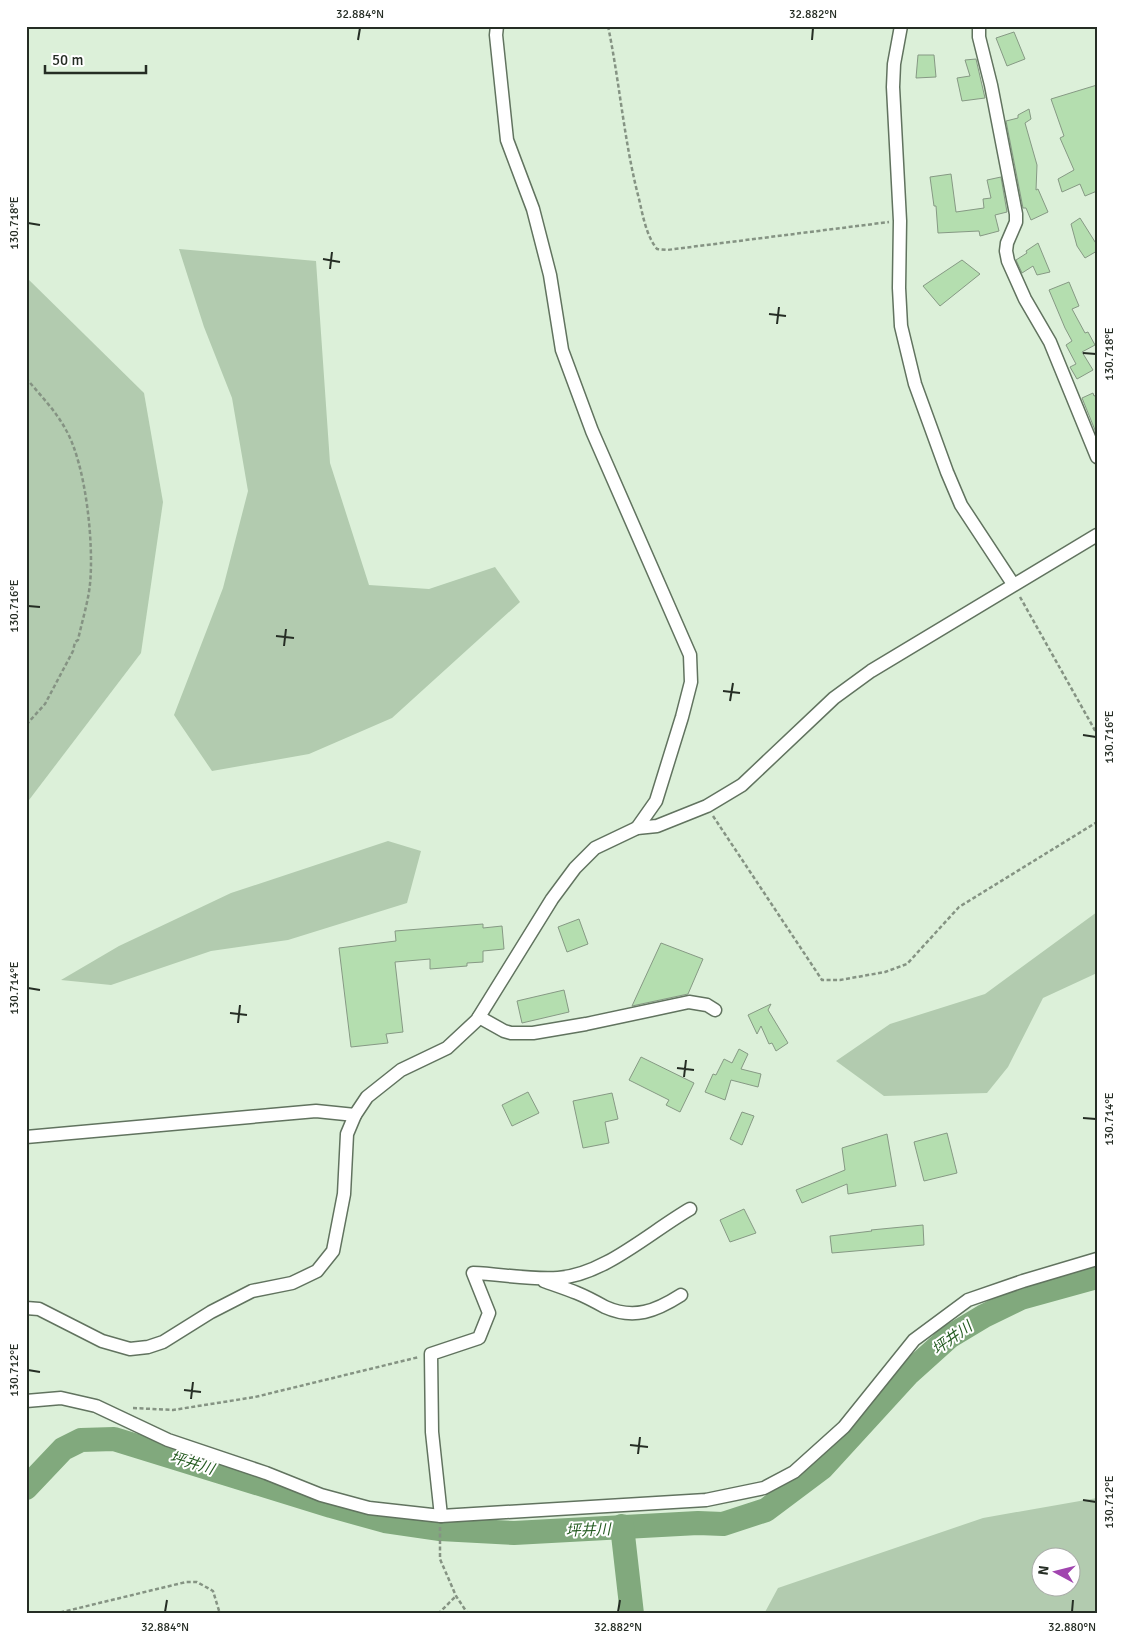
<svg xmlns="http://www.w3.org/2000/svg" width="1123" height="1640" viewBox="0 0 1123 1640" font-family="Signika,'Noto Sans JP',sans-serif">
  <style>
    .green { fill: #b2cbaf; fill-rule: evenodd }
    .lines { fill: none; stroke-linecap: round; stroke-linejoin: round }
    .river { stroke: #81a97d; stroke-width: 24 }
    .building { fill: #b4deaf; stroke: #869984 }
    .minor-casing { stroke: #61735f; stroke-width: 15 }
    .path { stroke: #859383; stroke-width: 2.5; stroke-dasharray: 4 2.5; stroke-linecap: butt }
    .minor { stroke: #fff; stroke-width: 12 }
    .ticks { fill: none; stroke: #252d24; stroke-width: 2 }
    .labels { text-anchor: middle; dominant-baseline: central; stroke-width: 4; stroke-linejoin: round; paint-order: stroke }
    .water-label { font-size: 15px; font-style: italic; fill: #255c21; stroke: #fff }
    .neatline { fill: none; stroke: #252d24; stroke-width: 2 }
    .ticks-label { font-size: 12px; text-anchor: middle; fill: #252d24 }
  </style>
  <rect width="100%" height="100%" fill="#dcf0d9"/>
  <g class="green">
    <polygon points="179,249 316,261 330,463 369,585 429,589 495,567 520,602 392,718 309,754 212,771 174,715 223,588 248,491 232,398 204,327"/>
    <polygon points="26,277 144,393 163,502 141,653 29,800 26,801"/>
    <polygon points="388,841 421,851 407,903 288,940 211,951 111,985 61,980 119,946 231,893"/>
    <polygon points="1097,912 1097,973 1043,998 1008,1067 987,1093 884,1096 836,1061 890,1024 985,994"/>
    <path d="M1097,1498V1614H764L778,1588L983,1518ZM1040,1558H1070V1588H1040Z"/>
  </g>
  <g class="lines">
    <g class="river">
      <polyline points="26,1488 63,1449 81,1440 114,1439 331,1506 385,1521 440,1529 514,1533 698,1523 723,1524 766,1510 822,1468 909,1373 949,1337 984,1316 1021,1298 1097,1277"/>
      <polyline points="622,1526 632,1614"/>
    </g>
  </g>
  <g class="building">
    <polygon points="1014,32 1025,59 1007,66 996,38"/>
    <polygon points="918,55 934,55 936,77 916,78"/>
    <polygon points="976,59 985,98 962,101 957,78 970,76 965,60"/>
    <polygon points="1097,85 1097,191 1085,196 1080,184 1062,192 1058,179 1074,170 1060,138 1064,136 1051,99"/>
    <polygon points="1029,109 1031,119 1025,123 1037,165 1036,190 1038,189 1048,212 1031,220 1026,208 1023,208 1006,121 1018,118 1018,115"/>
    <polygon points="951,174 956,212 984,208 983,199 991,198 987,180 1001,177 1007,212 995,215 999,231 980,236 979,231 938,233 936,206 934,206 930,177"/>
    <polygon points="1080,218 1097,245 1097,251 1085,258 1077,246 1071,224"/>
    <polygon points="1038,243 1050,272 1037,275 1033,266 1022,273 1016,260 1027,253 1026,251"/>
    <polygon points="962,260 980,274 940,306 923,286"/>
    <polygon points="1069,282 1079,306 1072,309 1085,333 1088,332 1095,345 1082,352 1093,370 1077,379 1070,367 1076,364 1066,345 1072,341 1065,328 1049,290"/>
    <polygon points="1093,393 1094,396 1097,395 1097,435 1082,398"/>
    <polygon points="579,919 588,944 567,952 558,927"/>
    <polygon points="483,924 483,928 502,926 504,949 483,951 483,962 467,963 467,966 430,969 430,959 395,962 403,1032 386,1034 388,1043 351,1047 339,948 396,941 395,931"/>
    <polygon points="661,943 703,959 688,994 632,1006"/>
    <polygon points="564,990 569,1012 522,1023 517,1001"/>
    <polygon points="771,1004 768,1010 788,1043 776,1051 772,1043 769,1044 761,1026 757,1034 748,1015"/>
    <polygon points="739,1049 748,1054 741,1069 761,1074 758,1087 731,1080 725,1100 705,1092 713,1074 716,1075 724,1059 732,1063"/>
    <polygon points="641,1057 694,1083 680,1112 666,1105 669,1100 629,1080"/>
    <polygon points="528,1092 539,1113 512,1126 502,1105"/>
    <polygon points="612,1093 618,1119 605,1122 609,1143 583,1148 573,1101"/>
    <polygon points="742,1112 754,1116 742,1145 730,1139"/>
    <polygon points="947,1133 957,1173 924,1181 914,1142"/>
    <polygon points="887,1134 896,1186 848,1194 847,1184 802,1203 796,1190 845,1170 842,1148"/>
    <polygon points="744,1209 756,1233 730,1242 720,1220"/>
    <polygon points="923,1225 924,1245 832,1253 830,1236 872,1231 871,1230"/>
  </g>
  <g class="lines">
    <defs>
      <g id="minor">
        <polyline points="497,26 496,35 507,140 533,209 550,275 562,350 592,431 690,655 691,682 682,717 656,801 637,828"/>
        <polyline points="901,26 894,64 893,87 900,221 899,288 901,326 915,384 947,472 961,505 1013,584"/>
        <polyline points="979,26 979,37 991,85 1016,214 1016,222 1007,243 1006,251 1008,261 1025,299 1050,342 1097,457"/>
        <polyline points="479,1017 504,1031 511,1033 533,1033 586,1024 689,1002 707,1005 715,1010"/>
        <polyline points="26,1137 316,1111 355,1115"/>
        <path d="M544,1281C555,1285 567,1289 577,1293C587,1297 596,1302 605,1307C634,1320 656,1311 681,1295"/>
        <polyline points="26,1308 39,1309 102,1341 130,1349 148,1347 163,1342 211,1312 252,1291 292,1283 317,1271 333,1251 344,1194 347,1134 355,1115 367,1097 401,1070 447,1048 477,1020 552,899 575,868 595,848 637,828 657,826 707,806 742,785 834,698 871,671 1097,535"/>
        <polyline points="26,1401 61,1398 96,1406 168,1440 266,1473 321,1495 369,1508 441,1516 706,1500 764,1488 794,1472 844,1427 914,1340 968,1300 1023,1281 1097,1259"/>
        <path d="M441,1516L432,1432L431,1354L479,1338L489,1313L473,1273C501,1274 530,1280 558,1278C604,1275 650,1232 690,1209"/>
      </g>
    </defs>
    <use href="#minor" class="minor-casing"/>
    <g class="path">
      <path d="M608,26C620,84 624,142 639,199C643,216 646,235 657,249L667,250L889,222"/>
      <path d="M26,378C40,395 56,411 66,430C86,465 94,544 90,584C88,603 82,621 78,640L75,642L73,651L45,704L26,725"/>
      <polyline points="1020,597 1097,734"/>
      <polyline points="713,816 822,980 840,980 885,972 907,964 959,907 1097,822"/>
      <polyline points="133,1408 173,1410 255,1397 419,1357"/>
      <polyline points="440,1527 440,1559 456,1596 468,1614"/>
      <polyline points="54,1614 186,1582 197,1582 213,1591 220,1614"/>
      <polyline points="438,1614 456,1596"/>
    </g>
    <use href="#minor" class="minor"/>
  </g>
  <path class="ticks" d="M358,40L360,28M812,40L813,28M28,223L40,225M323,259L340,262M330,269L332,252M769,314L786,316M777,324L779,307M1083,353L1096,354M28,606L40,607M276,636L294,638M284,646L286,629M723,691L740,693M730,701L733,683M1083,735L1096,737M28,988L40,990M230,1013L247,1015M238,1023L240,1005M677,1068L694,1070M684,1077L686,1060M1083,1118L1096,1119M28,1370L40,1372M184,1390L201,1392M191,1399L193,1382M630,1445L648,1447M638,1454L640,1437M1083,1500L1096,1502M165,1612L167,1600M618,1612L620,1600M1072,1612L1073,1600"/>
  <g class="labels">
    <g class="water-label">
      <text transform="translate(952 1338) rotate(-36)">坪井川</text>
      <text transform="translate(192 1463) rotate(17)">坪井川</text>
      <text transform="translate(588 1530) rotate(-2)">坪井川</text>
    </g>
  </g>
  <rect width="1123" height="1640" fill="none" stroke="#ffffff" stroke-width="55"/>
  <g transform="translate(1056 1572) rotate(277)"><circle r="24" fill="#ffffff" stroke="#a8aba7"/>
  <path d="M0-4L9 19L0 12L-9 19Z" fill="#a145af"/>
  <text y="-8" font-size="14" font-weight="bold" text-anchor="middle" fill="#252d24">N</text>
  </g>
  <path d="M45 65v8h101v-8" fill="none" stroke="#252d24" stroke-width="2.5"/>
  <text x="52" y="65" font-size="15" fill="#252d24" stroke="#ffffff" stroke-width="4" paint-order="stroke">50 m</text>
  <rect x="28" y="28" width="1068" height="1584" class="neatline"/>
  <g class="ticks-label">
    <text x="360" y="18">32.884°N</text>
    <text x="813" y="18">32.882°N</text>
    <text transform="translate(14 223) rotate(-90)" y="4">130.718°E</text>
    <text transform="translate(1109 354) rotate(-90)" y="4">130.718°E</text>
    <text transform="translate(14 606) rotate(-90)" y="4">130.716°E</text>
    <text transform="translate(1109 737) rotate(-90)" y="4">130.716°E</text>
    <text transform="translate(14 988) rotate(-90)" y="4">130.714°E</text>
    <text transform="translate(1109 1119) rotate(-90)" y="4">130.714°E</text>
    <text transform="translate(14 1370) rotate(-90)" y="4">130.712°E</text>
    <text transform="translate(1109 1502) rotate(-90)" y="4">130.712°E</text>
    <text x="165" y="1631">32.884°N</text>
    <text x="618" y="1631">32.882°N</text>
    <text x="1072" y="1631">32.880°N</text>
  </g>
</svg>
